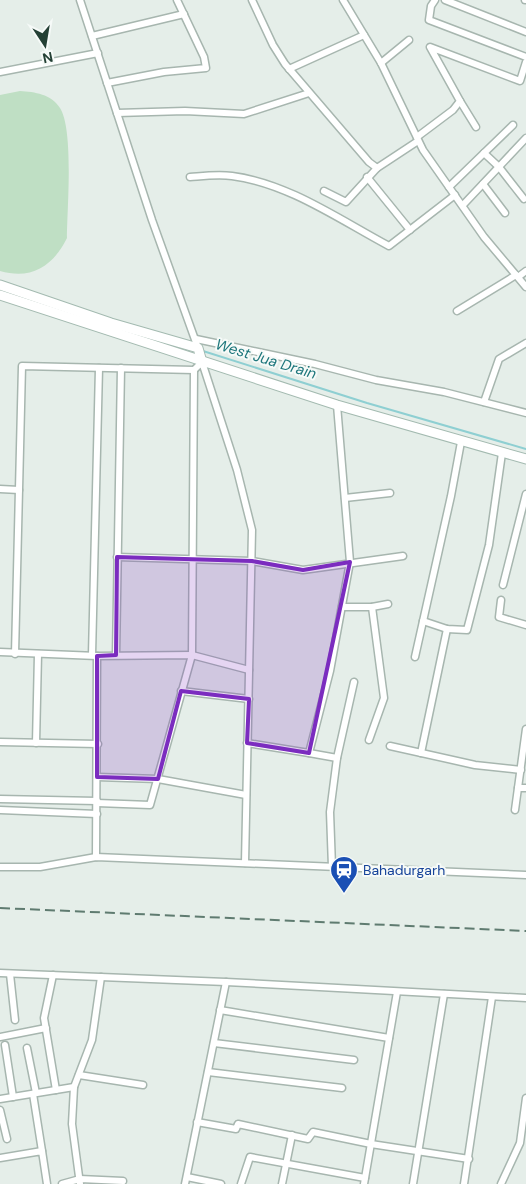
<svg xmlns="http://www.w3.org/2000/svg" width="526" height="1184" viewBox="0 0 526 1184" font-family="'DM Sans',sans-serif">
  <style>
    .green { fill: #bfdfc4 }
    .lines { fill: none; stroke-linecap: round; stroke-linejoin: round }
    .stream { stroke: #8ecfd2; stroke-width: 2 }
    .minor-casing { stroke: #a7b6af; stroke-width: 9 }
    .secondary-casing { stroke: #a3bab0; stroke-width: 11 }
    .minor { stroke: #fff; stroke-width: 6 }
    .secondary { stroke: #fff; stroke-width: 9 }
    .rail { stroke: #5f7b70; stroke-width: 2; stroke-dasharray: 10 5; stroke-linecap: butt }
    .marked { fill: #7b2cbf; fill-opacity: 0.2; stroke: #7b2cbf; stroke-width: 4; stroke-linejoin: round }
    .labels { text-anchor: middle; dominant-baseline: central; stroke-width: 4; stroke-linejoin: round; paint-order: stroke }
    .transit-label { font-size: 14px; fill: #164399; stroke: #f6faf8; text-anchor: start }
    .water-label { font-size: 15px; font-style: italic; fill: #1e777c; stroke: #f6faf8 }
  </style>
  <rect width="100%" height="100%" fill="#e5eee9"/>
  <path class="green" d="M20,91C35,92 51,94 60,108C74,130 67,210 67,238C53,266 32,280 0,271V95Z"/>
  <g class="lines">
    <polyline class="stream" points="203,351 367,403 526,449"/>
    <defs>
      <g id="minor">
        <polyline points="80,0 152,220 198,348"/>
        <polyline points="252,0 273,45 285,64 369,162 377,168"/>
        <polyline points="343,0 381,63 423,150 484,237 526,287"/>
        <polyline points="435,0 431,6 429,20 526,57"/>
        <polyline points="445,0 526,32"/>
        <polyline points="525,0 526,0"/>
        <polyline points="92,36 184,14"/>
        <polyline points="381,63 409,40"/>
        <polyline points="289,69 364,35"/>
        <polyline points="0,72 98,53"/>
        <polyline points="107,83 164,72 206,68 204,57 177,0"/>
        <polyline points="460,101 476,127"/>
        <polyline points="117,113 185,111 244,114 309,93"/>
        <polyline points="417,137 453,110 460,101 430,47 520,81 526,62"/>
        <polyline points="484,153 499,167 524,199"/>
        <path d="M190,177C203,176 218,174 232,176C288,183 340,220 389,246L455,195"/>
        <polyline points="367,177 410,230"/>
        <polyline points="483,184 505,213"/>
        <polyline points="449,187 513,125"/>
        <polyline points="324,191 346,202 377,168 418,141"/>
        <polyline points="463,205 526,138"/>
        <polyline points="518,277 526,271"/>
        <polyline points="457,311 516,275"/>
        <polyline points="196,339 315,364 376,380 444,392 526,413"/>
        <polyline points="484,402 499,359 526,343"/>
        <polyline points="0,489 19,490"/>
        <polyline points="345,498 390,493"/>
        <polyline points="117,557 252,561 303,570 403,556"/>
        <polyline points="503,585 526,494"/>
        <polyline points="501,600 499,617 526,625"/>
        <polyline points="342,607 372,607 384,698 369,740"/>
        <polyline points="372,607 388,604"/>
        <polyline points="423,621 447,629 467,630 489,545 502,453"/>
        <polyline points="0,652 97,656 192,655 249,670"/>
        <polyline points="15,654 22,366 194,370 202,362 237,470 252,530 245,863"/>
        <polyline points="92,655 99,368"/>
        <polyline points="116,655 121,368"/>
        <polyline points="415,657 451,496 461,442"/>
        <polyline points="181,691 249,699"/>
        <polyline points="0,742 98,744"/>
        <polyline points="36,743 38,654"/>
        <polyline points="247,743 309,753 330,671 350,562 337,405"/>
        <polyline points="390,746 475,765 521,770"/>
        <polyline points="309,753 337,758"/>
        <polyline points="421,753 447,629"/>
        <polyline points="97,777 158,779 246,795"/>
        <polyline points="518,788 526,788"/>
        <polyline points="0,799 97,801"/>
        <polyline points="97,803 150,805 192,655 194,370"/>
        <polyline points="0,810 97,814"/>
        <polyline points="515,810 526,729"/>
        <polyline points="96,857 97,656"/>
        <polyline points="0,867 40,867 96,857 526,875"/>
        <polyline points="332,867 330,812 337,758 354,682"/>
        <polyline points="0,973 226,982 526,998"/>
        <polyline points="10,974 15,1020"/>
        <polyline points="53,975 44,1018 56,1090"/>
        <polyline points="220,1010 389,1038"/>
        <polyline points="0,1037 46,1028"/>
        <polyline points="214,1043 354,1060"/>
        <polyline points="5,1045 13,1097"/>
        <polyline points="27,1048 36,1093"/>
        <polyline points="208,1072 342,1088"/>
        <polyline points="79,1075 143,1085"/>
        <polyline points="33,1094 42,1151"/>
        <polyline points="0,1099 74,1087"/>
        <polyline points="0,1110 7,1139"/>
        <polyline points="197,1122 236,1129 238,1124 308,1139 313,1132 371,1144 469,1159"/>
        <polyline points="0,1158 42,1151 47,1184"/>
        <polyline points="187,1177 221,1184"/>
        <polyline points="62,1184 80,1179 123,1181"/>
        <polyline points="80,1184 72,1124 74,1087 92,1040 101,977"/>
        <polyline points="185,1184 226,982"/>
        <polyline points="241,1184 250,1157 365,1178"/>
        <polyline points="282,1184 292,1135"/>
        <polyline points="364,1184 397,992"/>
        <polyline points="413,1184 444,994"/>
        <polyline points="464,1184 492,997"/>
        <polyline points="501,1184 520,1143 526,1098"/>
      </g>
      <g id="secondary">
        <polyline points="0,285 111,323 198,348 202,362"/>
        <polyline points="0,295 337,405 526,459"/>
      </g>
    </defs>
    <use href="#minor" class="minor-casing"/>
    <use href="#secondary" class="secondary-casing"/>
    <use href="#minor" class="minor"/>
    <use href="#secondary" class="secondary"/>
    <polyline class="rail" points="0,908 526,931"/>
  </g>
  <path class="marked" d="M117,557L252,561L303,570L350,562L309,753L247,743L249,699L181,691L158,779L97,777V656L116,655Z"/>
  <defs>
    <symbol id="station-pin" viewBox="-11 -11 22 30"><path d="M0 17L-7.5 6A9.5 9.5 0 1 1 7.5 6Z" fill="#1a4fb4" stroke="#f6faf8"/><path d="M-3-6H3Q5-6 5-4V2Q5 4 3 4L4.5 6H3L1.5 4h-3L-3 6H-4.5L-3 4Q-5 4-5 2V-4Q-5-6-3-6ZM-3.5-4v3h7v-3ZM-3.5 1v1.5H-2V1ZM2 1v1.5H3.5V1Z" fill="#fff"/></symbol>
  </defs>
  <g fill-rule="evenodd">
    <use href="#station-pin" x="328" y="854" width="32" height="43"/>
  </g>
  <g class="labels">
    <g class="transit-label">
      <text x="363" y="870">Bahadurgarh</text>
    </g>
    <g class="water-label">
      <text transform="translate(266 359) rotate(17)">West Jua Drain</text>
    </g>
  </g>
  <g transform="translate(45 45) rotate(168)" stroke="#f6faf8" stroke-width="4" paint-order="stroke">
  <path d="M0-4L9 19L0 12L-9 19Z" fill="#244035"/>
  <text y="-8" font-size="14" font-weight="bold" text-anchor="middle" fill="#244035">N</text>
  </g>
</svg>
